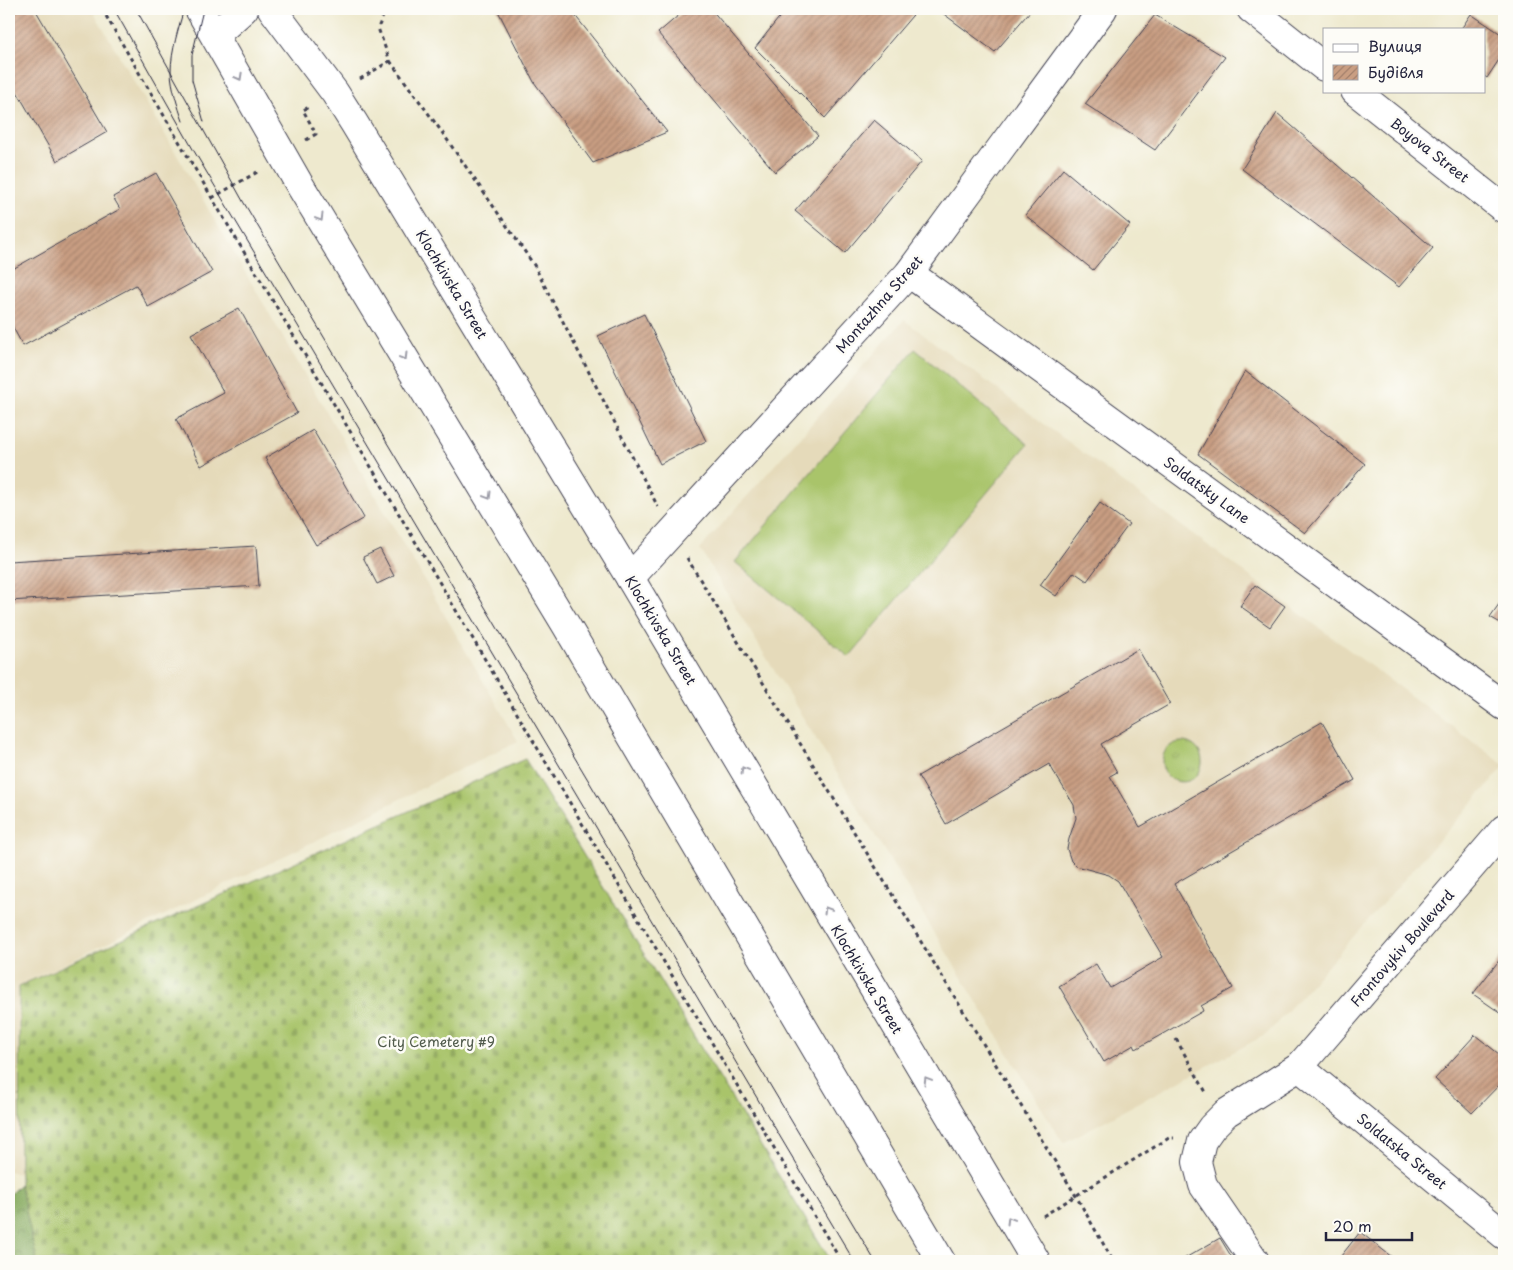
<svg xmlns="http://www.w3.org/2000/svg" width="1513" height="1270" viewBox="0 0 1513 1270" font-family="'Playpen Sans',sans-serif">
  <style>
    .built { fill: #e5daba }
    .grass { fill: url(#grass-tufts); stroke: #667353 }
    .forest { fill: url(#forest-crowns); stroke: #54664d }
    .cemetery { fill: url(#cemetery-stones); stroke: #667353 }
    .garden { fill: #a9c46b; stroke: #667353 }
    .building { fill: url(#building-hatch) }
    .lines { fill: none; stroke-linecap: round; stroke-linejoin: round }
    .minor-casing { stroke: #414051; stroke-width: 30 }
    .major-casing { stroke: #414051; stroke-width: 30 }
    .path { stroke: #414051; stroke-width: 3; stroke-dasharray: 4 4; stroke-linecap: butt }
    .minor { stroke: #fff; stroke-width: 28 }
    .major { stroke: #fff; stroke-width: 28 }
    .tram { stroke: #22223b; stroke-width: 1 }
    .oneway { stroke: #9c9ca7 }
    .labels { text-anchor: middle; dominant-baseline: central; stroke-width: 5; stroke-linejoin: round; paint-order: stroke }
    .street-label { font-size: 14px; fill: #22223b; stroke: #fdfcf7 }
    .park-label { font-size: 14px; fill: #515b4c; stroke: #fdfcf7 }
  </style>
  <defs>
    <pattern id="grass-tufts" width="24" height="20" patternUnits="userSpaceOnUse" patternTransform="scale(1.25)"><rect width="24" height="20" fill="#a9c46b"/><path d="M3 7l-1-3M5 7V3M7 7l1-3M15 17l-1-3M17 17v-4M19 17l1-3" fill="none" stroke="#91a85e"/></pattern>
    <pattern id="forest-crowns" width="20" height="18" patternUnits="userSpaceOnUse" patternTransform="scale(1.25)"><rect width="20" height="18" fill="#86aa5f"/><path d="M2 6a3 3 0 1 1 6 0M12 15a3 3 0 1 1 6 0" fill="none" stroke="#6d8a50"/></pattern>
    <pattern id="cemetery-stones" width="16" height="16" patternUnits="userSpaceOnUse" patternTransform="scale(1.25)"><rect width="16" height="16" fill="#a9c46b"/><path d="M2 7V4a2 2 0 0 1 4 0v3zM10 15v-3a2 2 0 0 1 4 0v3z" fill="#91a85e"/></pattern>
    <pattern id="building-hatch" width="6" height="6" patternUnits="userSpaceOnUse" patternTransform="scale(1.25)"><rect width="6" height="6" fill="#c99e82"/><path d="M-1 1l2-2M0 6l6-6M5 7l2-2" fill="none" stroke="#a3806c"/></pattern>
  </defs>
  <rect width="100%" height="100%" fill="#fdfcf7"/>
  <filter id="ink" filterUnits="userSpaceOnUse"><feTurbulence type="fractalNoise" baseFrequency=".02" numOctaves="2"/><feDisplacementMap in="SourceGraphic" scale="10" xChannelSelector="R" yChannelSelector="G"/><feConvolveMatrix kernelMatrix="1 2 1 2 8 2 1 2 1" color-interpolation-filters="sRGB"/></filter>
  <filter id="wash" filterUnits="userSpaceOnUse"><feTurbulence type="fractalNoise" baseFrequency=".0096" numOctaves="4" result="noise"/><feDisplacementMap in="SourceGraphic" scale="20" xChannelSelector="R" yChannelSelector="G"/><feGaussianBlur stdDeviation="1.12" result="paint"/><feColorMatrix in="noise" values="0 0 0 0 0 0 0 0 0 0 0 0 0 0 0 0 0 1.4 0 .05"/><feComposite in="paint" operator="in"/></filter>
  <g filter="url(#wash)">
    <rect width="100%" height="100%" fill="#eee9ce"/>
    <g class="built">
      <polygon points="9,9 92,9 518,741 20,986 57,1138 19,1174 9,1171"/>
      <polygon points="904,320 1504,765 1504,767 1267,1034 1063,1143 700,549"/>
    </g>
    <circle class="grass" cx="1182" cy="762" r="20"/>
    <polygon class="forest" points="20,1184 39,1261 9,1261 9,1195"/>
    <polygon class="cemetery" points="525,759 831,1261 37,1261 20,1184 19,986"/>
    <polygon class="garden" points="915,349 1028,444 849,657 735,562"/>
    <g id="blocks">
      <g class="building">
        <polygon points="9,9 35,9 107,132 57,161 9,78"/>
        <polygon points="497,9 570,9 667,132 593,163 534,82"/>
        <polygon points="686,9 711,9 818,136 775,172 658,33"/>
        <polygon points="786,9 918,9 825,118 755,48"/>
        <polygon points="937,9 1032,9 995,52"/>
        <polygon points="1471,14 1504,36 1504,52 1487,78 1484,76 1484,29 1461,29"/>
        <polygon points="1155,15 1225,57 1155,150 1085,104"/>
        <polygon points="1277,113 1433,248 1399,287 1242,169"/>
        <polygon points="874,120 922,161 845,253 795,211"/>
        <polygon points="1063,169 1130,225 1093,270 1025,215"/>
        <polygon points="156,173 212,272 148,307 136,285 23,346 9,320 9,271 120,209 113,197"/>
        <polygon points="239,308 297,413 201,466 176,419 224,393 191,334"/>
        <polygon points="644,314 706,441 660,464 598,336"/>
        <polygon points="1245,371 1365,464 1305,533 1198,454"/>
        <polygon points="313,430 364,518 316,545 265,458"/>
        <polygon points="1100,503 1129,524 1087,581 1074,572 1056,596 1040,585"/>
        <polygon points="256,546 259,586 9,601 9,561"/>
        <polygon points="380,549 394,576 377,584 363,557"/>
        <polygon points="1255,585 1285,606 1270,627 1240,606"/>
        <polygon points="1504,597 1504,625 1490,617"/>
        <polygon points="1138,649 1170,704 1101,744 1117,772 1110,776 1140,827 1322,722 1355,780 1174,884 1233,988 1201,1006 1203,1011 1136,1049 1134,1045 1104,1062 1059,986 1096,964 1110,988 1163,957 1118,881 1109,875 1076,866 1071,861 1067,849 1069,839 1076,818 1074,805 1049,764 946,824 918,776"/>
        <polygon points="1504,954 1504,1011 1502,1014 1473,994"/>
        <polygon points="1475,1035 1504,1058 1504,1080 1472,1113 1435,1079"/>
        <polygon points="1360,1232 1397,1261 1337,1261"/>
        <polygon points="1220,1238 1234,1261 1180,1261"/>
      </g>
    </g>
  </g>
  <g filter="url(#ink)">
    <use href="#blocks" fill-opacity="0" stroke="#414051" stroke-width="1"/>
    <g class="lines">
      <defs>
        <g id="minor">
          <polyline points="1251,9 1324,67"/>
          <polyline points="1355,91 1504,209"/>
          <polyline points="909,273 1504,706"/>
          <polyline points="630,578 909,273 1103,9"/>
          <polyline points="1299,1067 1504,1235"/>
          <polyline points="1255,1261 1203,1185 1197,1162 1202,1141 1212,1127 1226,1113 1299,1067 1504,829"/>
        </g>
        <g id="major">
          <polyline points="199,9 298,182 566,625 941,1261"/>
          <polyline points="272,9 335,93 354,123 630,578 1036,1261"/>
          <polyline points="215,35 244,9"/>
        </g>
      </defs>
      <use href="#minor" class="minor-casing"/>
      <use href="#major" class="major-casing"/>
      <g class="path">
        <polyline points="102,9 212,198 841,1261"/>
        <polyline points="390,61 439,128 534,265 658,507"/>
        <polyline points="360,79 390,61 378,28 383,16 392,9"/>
        <polyline points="306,140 316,134 303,110 311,106"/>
        <polyline points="212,198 259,171"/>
        <polyline points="687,558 1076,1196 1113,1261"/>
        <polyline points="1176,1039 1207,1094"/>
        <polyline points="1043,1216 1169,1138 1174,1138"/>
      </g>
      <use href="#minor" class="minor"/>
      <use href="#major" class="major"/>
      <g class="tram">
        <polyline points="114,9 194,151 854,1261"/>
        <polyline points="136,9 244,203 875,1261"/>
        <path d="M183,121C178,107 171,86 171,71C171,52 179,26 184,9"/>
        <polyline points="204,122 192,80 192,55 202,14 205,9"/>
      </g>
    </g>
    <defs><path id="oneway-chevron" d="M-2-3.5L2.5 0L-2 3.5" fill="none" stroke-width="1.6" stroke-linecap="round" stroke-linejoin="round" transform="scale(1.25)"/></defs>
    <g class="oneway">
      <use href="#oneway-chevron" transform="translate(239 77) rotate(61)"/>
      <use href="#oneway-chevron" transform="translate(320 218) rotate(59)"/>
      <use href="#oneway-chevron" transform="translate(404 357) rotate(59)"/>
      <use href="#oneway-chevron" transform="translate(488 496) rotate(59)"/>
      <use href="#oneway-chevron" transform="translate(744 770) rotate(-121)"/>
      <use href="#oneway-chevron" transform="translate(827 910) rotate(-121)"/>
      <use href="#oneway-chevron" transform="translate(927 1080) rotate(-121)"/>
      <use href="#oneway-chevron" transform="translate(1010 1220) rotate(-121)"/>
    </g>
  </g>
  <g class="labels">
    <g class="street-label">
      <text transform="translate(1430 150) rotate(38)">Boyova Street</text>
      <text transform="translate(452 284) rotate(59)">Klochkivska Street</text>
      <text transform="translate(879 304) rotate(-49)">Montazhna Street</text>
      <text transform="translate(1207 490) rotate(36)">Soldatsky Lane</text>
      <text transform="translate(661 630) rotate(59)">Klochkivska Street</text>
      <text transform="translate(1402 948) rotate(-49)">Frontovykiv Boulevard</text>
      <text transform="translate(867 979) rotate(59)">Klochkivska Street</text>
      <text transform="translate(1402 1151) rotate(39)">Soldatska Street</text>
    </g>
    <g class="park-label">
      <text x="436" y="1041">City Cemetery #9</text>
    </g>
  </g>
  <rect width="1513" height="1270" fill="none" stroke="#fdfcf7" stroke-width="30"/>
  <rect x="1323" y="28" width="162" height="65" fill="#fdfcf7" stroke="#a5a5ac"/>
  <rect x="1333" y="44" width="25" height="8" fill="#ffffff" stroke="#a5a5ac"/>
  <text x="1368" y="52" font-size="15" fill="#22223b">Вулиця</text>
  <rect x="1333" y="65" width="25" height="15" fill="url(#building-hatch)" stroke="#a5a5ac"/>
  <text x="1368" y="78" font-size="15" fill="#22223b">Будівля</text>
  <path d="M1326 1232v8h86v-8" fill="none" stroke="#22223b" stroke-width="2.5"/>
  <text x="1333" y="1232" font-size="15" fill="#22223b" stroke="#fdfcf7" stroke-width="4" paint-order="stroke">20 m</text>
</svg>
